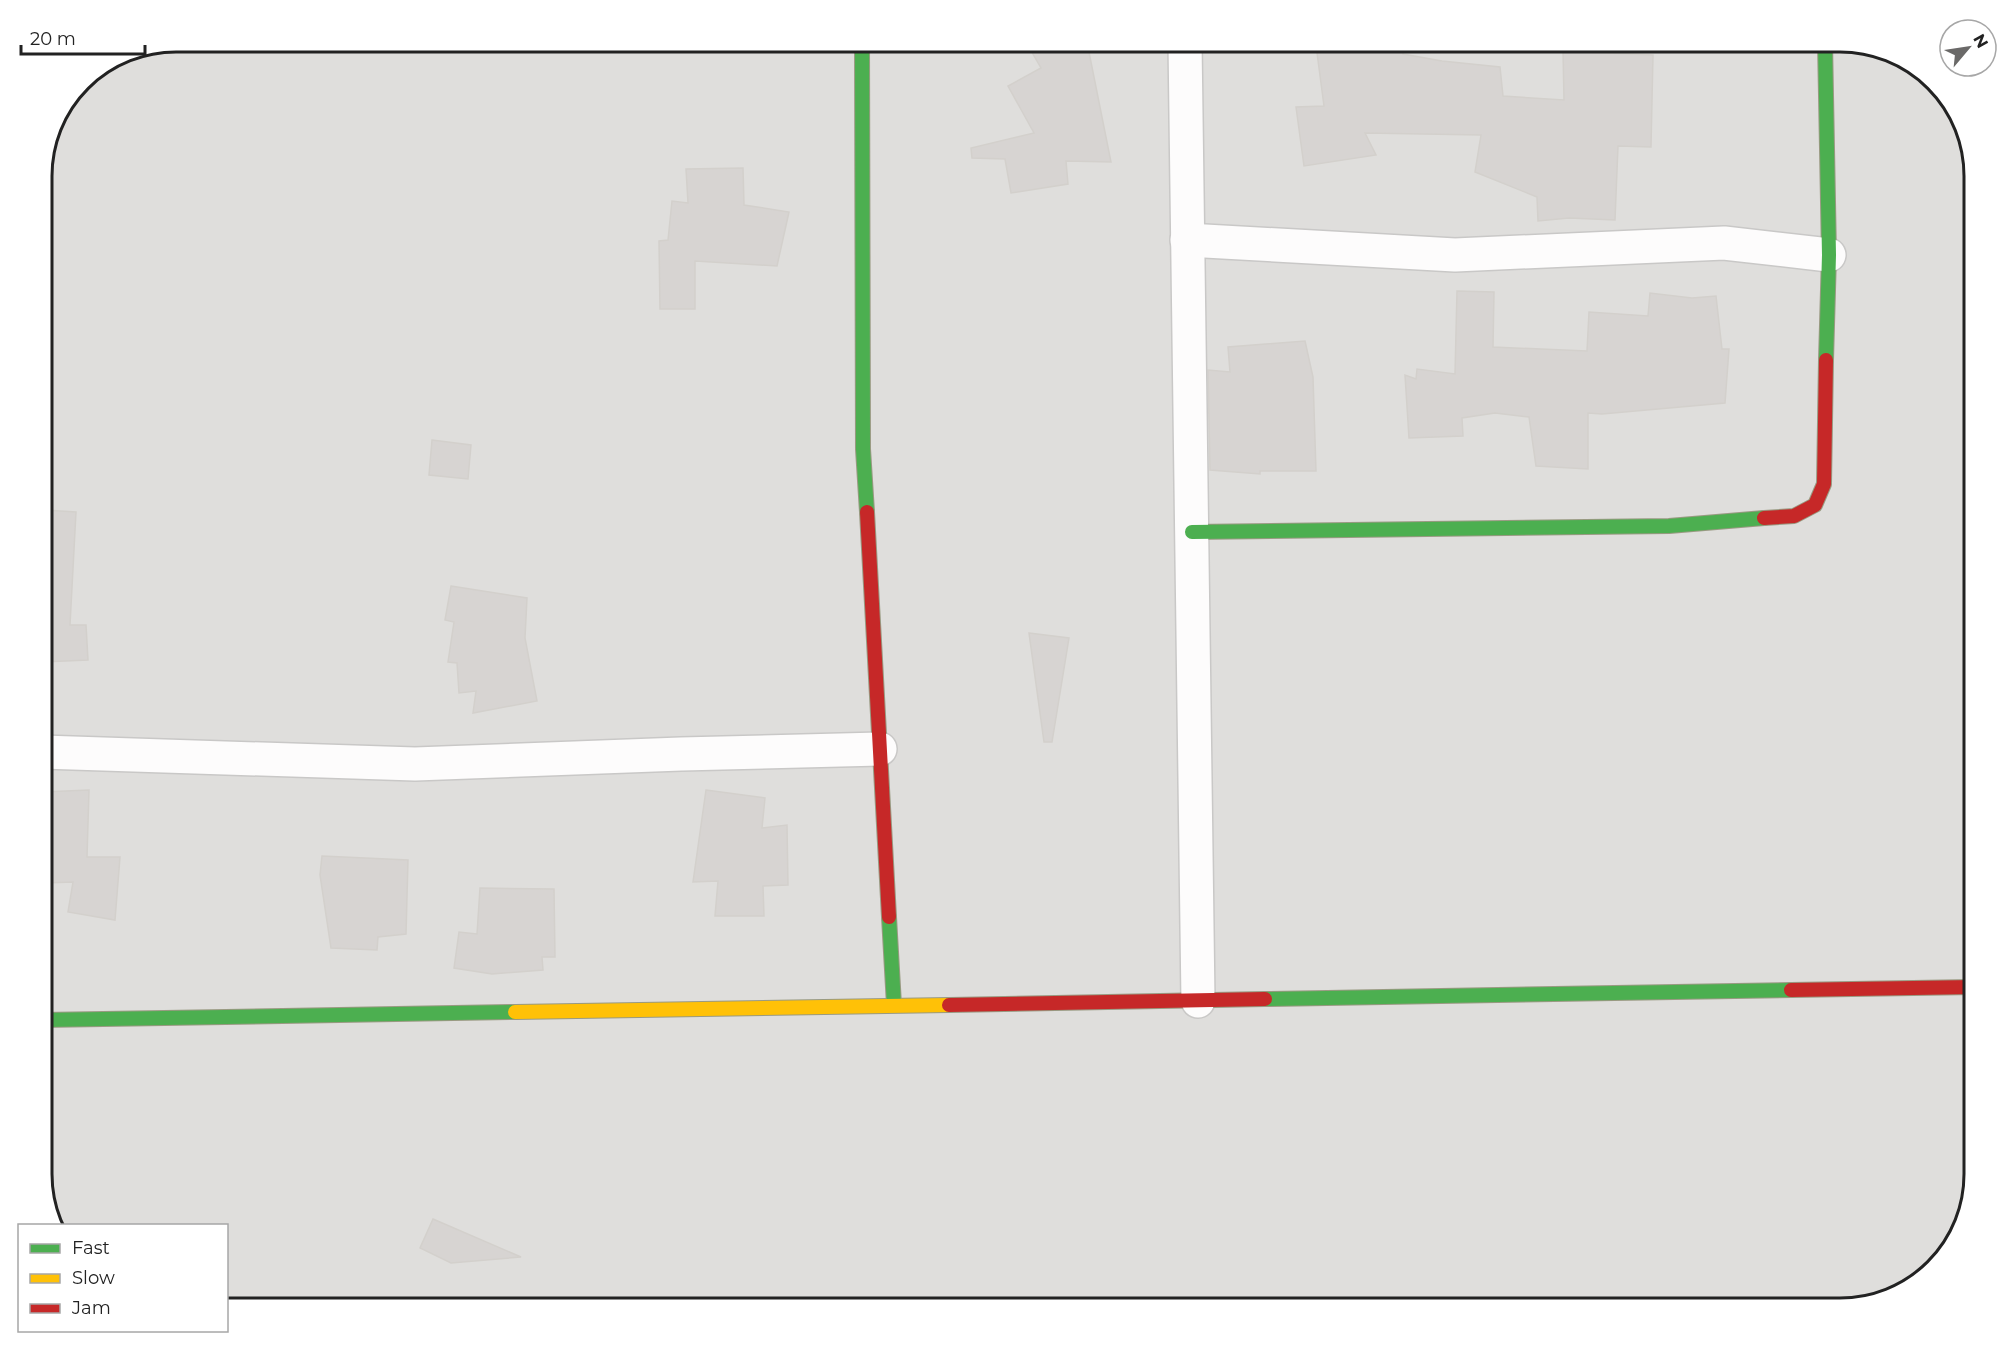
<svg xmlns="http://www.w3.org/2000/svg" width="2016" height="1350" viewBox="0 0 2016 1350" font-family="Montserrat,sans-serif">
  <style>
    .residential { fill: #dfdedc }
    .building { fill: #d7d4d2; stroke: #d3d0cc; stroke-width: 1.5 }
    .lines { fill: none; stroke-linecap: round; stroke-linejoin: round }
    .street-casing { stroke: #c9c8c7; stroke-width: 36 }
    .fast-casing { stroke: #999a82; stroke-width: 16 }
    .slow-casing { stroke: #999a82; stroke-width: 16 }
    .jam-casing { stroke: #999a82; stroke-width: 16 }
    .street { stroke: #fdfcfc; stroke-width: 33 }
    .fast { stroke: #4caf50; stroke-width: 14 }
    .slow { stroke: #ffc107; stroke-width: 14 }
    .jam { stroke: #c62828; stroke-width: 14 }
    .rim { fill: none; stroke: #222; stroke-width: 3 }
  </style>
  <rect width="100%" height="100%" fill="#f0eeeb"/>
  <polygon class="residential" points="177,42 1839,42 1914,65 1960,117 1974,177 1974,1173 1951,1248 1906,1290 1839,1308 227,1308 226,1226 56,1225 42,1181 42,169 52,125 82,81 126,52"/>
  <g class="building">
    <polygon points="1026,42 1087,42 1111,162 1066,161 1068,184 1011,193 1005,159 972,158 971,148 1034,133 1008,86 1041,68"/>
    <polygon points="1323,43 1327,51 1403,44 1403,54 1442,61 1500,67 1503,96 1564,100 1563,51 1653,55 1651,147 1618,146 1615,220 1569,218 1538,221 1537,197 1475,172 1481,135 1365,133 1376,155 1304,166 1296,107 1324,106 1316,45"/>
    <polygon points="743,168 744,205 789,212 777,266 695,261 695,309 660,309 659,241 668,240 672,201 688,203 686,169"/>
    <polygon points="1457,291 1494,292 1493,347 1587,351 1589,312 1648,316 1650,293 1692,298 1716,296 1722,349 1729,349 1725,403 1602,414 1588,413 1588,469 1536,466 1529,417 1495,413 1462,418 1463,436 1409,438 1405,375 1416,379 1417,369 1455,374"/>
    <polygon points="1305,341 1313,377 1316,471 1260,471 1260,474 1210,470 1208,370 1230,372 1228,347"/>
    <polygon points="432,440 471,445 468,479 429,475"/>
    <polygon points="44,510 76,512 70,625 86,625 88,660 43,662"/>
    <polygon points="451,586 527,598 525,638 537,701 473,713 476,691 459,693 457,663 448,662 454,622 445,620"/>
    <polygon points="1029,633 1069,638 1052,742 1044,742"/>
    <polygon points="89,790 87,857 120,857 115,920 68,912 73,882 45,883 45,849 42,850 42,792"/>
    <polygon points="706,790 765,798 762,828 787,825 788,885 763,886 764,916 715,916 718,881 693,882"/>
    <polygon points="322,856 408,860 406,934 378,937 377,950 331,948 320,875"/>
    <polygon points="480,888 554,889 555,957 542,957 543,970 492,974 454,968 459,932 477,934"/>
    <polygon points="433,1219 521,1257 451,1263 420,1248"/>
  </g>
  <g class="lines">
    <defs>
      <g id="street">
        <polyline points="1185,42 1198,1001"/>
        <polyline points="1187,240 1455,255 1724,243 1829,255"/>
        <polyline points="42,752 415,764 681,754 880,749"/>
      </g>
      <g id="fast">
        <polyline points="862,42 863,449 867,512"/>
        <polyline points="1825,42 1829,255 1826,360"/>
        <polyline points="1192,532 1669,526 1764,518"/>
        <polyline points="889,917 894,1005"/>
        <polyline points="1265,999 1791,990"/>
        <polyline points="42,1020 515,1012"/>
      </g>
      <polyline id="slow" points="515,1012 949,1005"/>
      <g id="jam">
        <polyline points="867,512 889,917"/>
        <polyline points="1764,518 1794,516 1815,505 1824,484 1826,360"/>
        <polyline points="1791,990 1974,987"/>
        <polyline points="949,1005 1265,999"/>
      </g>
    </defs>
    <use href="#street" class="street-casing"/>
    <use href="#fast" class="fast-casing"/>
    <use href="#slow" class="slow-casing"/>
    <use href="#jam" class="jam-casing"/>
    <use href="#street" class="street"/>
    <use href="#fast" class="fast"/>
    <use href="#slow" class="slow"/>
    <use href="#jam" class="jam"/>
  </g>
  <path d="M0 0H2016V1350H0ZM176 52H1840A124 124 0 0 1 1964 176V1174A124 124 0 0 1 1840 1298H176A124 124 0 0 1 52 1174V176A124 124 0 0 1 176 52Z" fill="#fff" fill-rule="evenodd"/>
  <path class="rim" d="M176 52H1840A124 124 0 0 1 1964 176V1174A124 124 0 0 1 1840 1298H176A124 124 0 0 1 52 1174V176A124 124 0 0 1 176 52Z"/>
  <rect x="18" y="1224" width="210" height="108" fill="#ffffff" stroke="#a7a7a7" stroke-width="1.5"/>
  <rect x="30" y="1244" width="30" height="9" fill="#4caf50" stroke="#a7a7a7" stroke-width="1.5"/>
  <text x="72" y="1254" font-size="18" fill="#222222">Fast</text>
  <rect x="30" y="1274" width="30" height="9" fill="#ffc107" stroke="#a7a7a7" stroke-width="1.5"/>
  <text x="72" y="1284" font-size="18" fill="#222222">Slow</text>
  <rect x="30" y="1304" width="30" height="9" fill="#c62828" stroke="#a7a7a7" stroke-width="1.5"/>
  <text x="72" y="1314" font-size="18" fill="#222222">Jam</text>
  <g transform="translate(1968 48) rotate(61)"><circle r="28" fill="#ffffff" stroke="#a7a7a7" stroke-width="1.5"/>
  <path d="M0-4.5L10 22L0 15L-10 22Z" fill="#6a6968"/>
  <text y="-9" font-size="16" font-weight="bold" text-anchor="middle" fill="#222222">N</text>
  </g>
  <path d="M21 45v9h124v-9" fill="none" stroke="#222222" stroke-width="3"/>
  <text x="30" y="45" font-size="18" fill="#222222" stroke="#ffffff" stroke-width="4.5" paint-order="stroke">20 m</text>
</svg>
